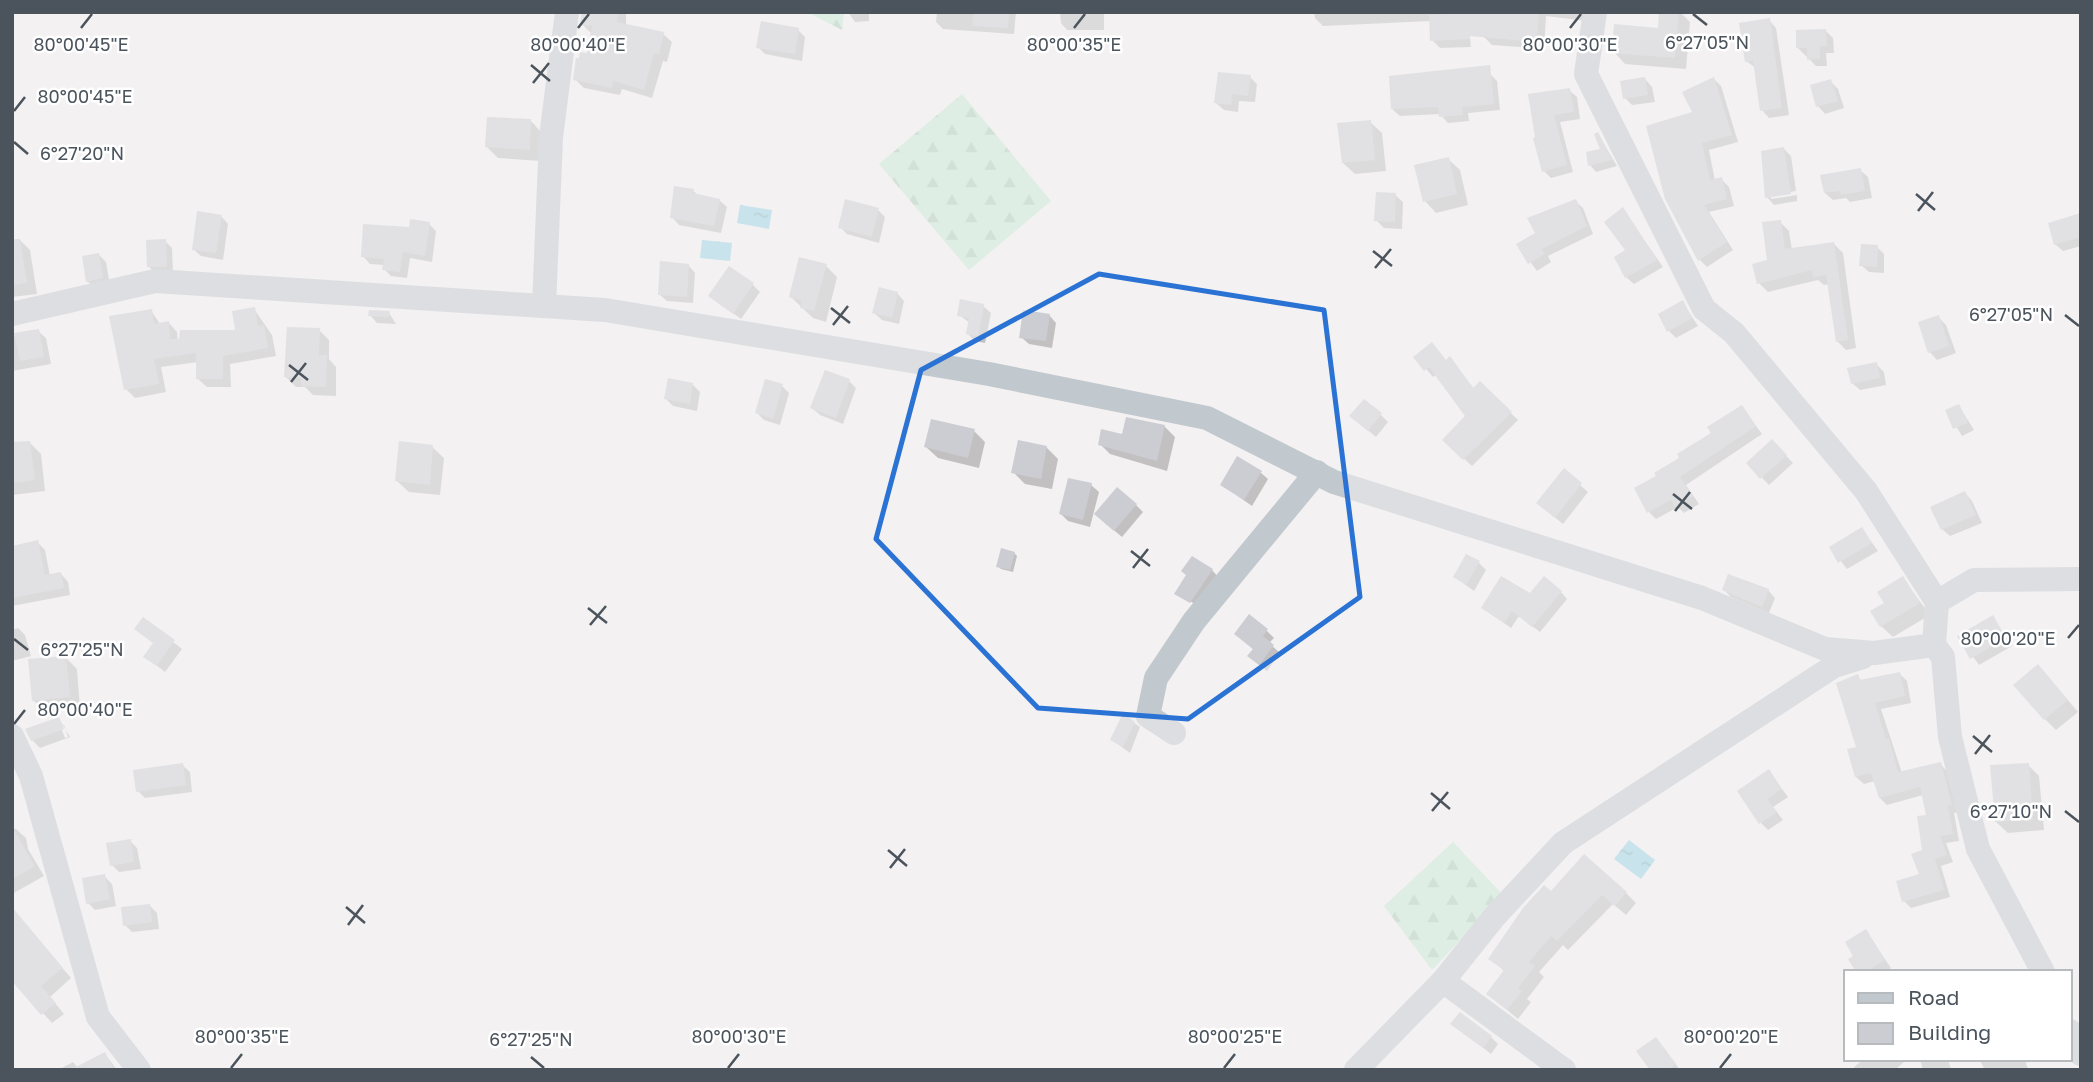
<svg xmlns="http://www.w3.org/2000/svg" width="2093" height="1082" viewBox="0 0 2093 1082" font-family="'Golos Text',sans-serif">
  <style>
    .forest { fill: url(#forest-firs) }
    .water { fill: url(#water-ripples) }
    .shadow { fill: #0003; fill-rule: evenodd }
    .building { fill: #cccdd3 }
    .lines { fill: none; stroke-linecap: round; stroke-linejoin: round }
    .minor { stroke: #c1c8ce; stroke-width: 24 }
    .marked { fill: none; stroke: #2a72d4; stroke-width: 5; stroke-linejoin: round }
    .ticks { fill: none; stroke: #4b545d; stroke-width: 2.5 }
    .ticks-label { font-size: 18px; text-anchor: middle; fill: #4b545d; stroke: #fff; stroke-width: 5; stroke-linejoin: round; paint-order: stroke }
  </style>
  <defs>
    <pattern id="forest-firs" width="22" height="20" patternUnits="userSpaceOnUse" patternTransform="scale(1.75)"><rect width="22" height="20" fill="#c5ecd4"/><path d="M5 1l3.5 6h-7zM16 11l3.5 6h-7z" fill="#abccb8"/></pattern>
    <pattern id="water-ripples" width="26" height="14" patternUnits="userSpaceOnUse" patternTransform="scale(1.75)"><rect width="26" height="14" fill="#96d3e5"/><path d="M2 4q2-2 4 0t4 0M15 11q2-2 4 0t4 0" fill="none" stroke="#7caebd"/></pattern>
  </defs>
  <rect width="100%" height="100%" fill="#f3f1f1"/>
  <g class="forest">
    <polygon points="807,12 844,12 842,30"/>
    <polygon points="962,94 1051,201 969,270 879,164"/>
    <polygon points="1453,842 1503,895 1432,970 1384,906"/>
  </g>
  <g class="water">
    <polygon points="740,205 772,210 769,229 737,223"/>
    <polygon points="702,240 732,243 730,261 700,258"/>
    <polygon points="1629,840 1655,860 1641,879 1614,859"/>
  </g>
  <g class="shadow">
    <polygon points="584,12 626,12 626,25 663,34 672,42 667,62 663,61 652,98 622,89 620,95 584,88 575,79 588,55 591,33 582,24"/>
    <polygon points="848,12 869,12 869,21 855,22"/>
    <polygon points="937,12 1016,12 1014,34 943,29 936,22"/>
    <polygon points="1060,12 1104,12 1104,30 1067,30 1061,23"/>
    <polygon points="1314,12 1467,12 1471,47 1440,48 1432,40 1431,21 1323,26 1315,18"/>
    <polygon points="1484,12 1589,12 1587,21 1546,16 1544,49 1492,45 1484,37"/>
    <polygon points="1660,12 1680,12 1690,22 1686,69 1625,64 1614,52 1659,30"/>
    <polygon points="1769,20 1776,28 1789,115 1769,118 1762,110 1756,68 1746,61"/>
    <polygon points="798,30 805,37 802,61 765,54 758,47"/>
    <polygon points="1826,31 1833,38 1834,53 1826,53 1827,66 1816,66 1798,48"/>
    <polygon points="1490,74 1497,81 1500,110 1468,113 1469,121 1448,123 1440,114 1400,116 1392,109"/>
    <polygon points="1250,77 1257,84 1255,102 1239,101 1238,112 1224,110 1216,103"/>
    <polygon points="1645,79 1652,87 1655,102 1632,105 1625,98"/>
    <polygon points="1714,79 1721,86 1738,142 1709,150 1715,181 1721,179 1729,187 1734,206 1709,212 1733,250 1707,267 1700,260 1694,113"/>
    <polygon points="1830,81 1838,89 1844,108 1825,114 1818,106"/>
    <polygon points="1569,90 1577,97 1580,119 1560,122 1573,172 1551,178 1544,171 1535,139"/>
    <polygon points="531,121 542,133 541,161 498,158 487,147"/>
    <polygon points="1370,122 1382,133 1386,171 1355,174 1343,163"/>
    <polygon points="1598,134 1617,166 1596,172 1590,165 1602,150"/>
    <polygon points="1784,149 1791,156 1796,191 1771,195 1771,199 1797,195 1797,201 1774,205 1767,197"/>
    <polygon points="1448,159 1460,170 1468,205 1436,213 1425,201"/>
    <polygon points="1860,170 1868,177 1872,198 1850,202 1846,198 1833,200 1825,193"/>
    <polygon points="693,191 698,195 719,200 727,207 721,233 679,225 672,217"/>
    <polygon points="1395,195 1403,202 1402,229 1384,228 1376,220"/>
    <polygon points="1575,201 1583,208 1593,234 1548,256 1551,262 1537,271 1518,245 1537,234"/>
    <polygon points="878,210 885,217 879,243 847,234 840,227"/>
    <polygon points="1623,210 1663,267 1634,284 1626,277 1628,251"/>
    <polygon points="2081,215 2081,246 2063,251 2055,244"/>
    <polygon points="221,216 228,224 223,260 201,256 193,249"/>
    <polygon points="1780,222 1789,231 1792,250 1834,244 1843,253 1856,348 1846,350 1837,341 1829,284 1824,285 1818,280 1768,292 1759,283 1769,261"/>
    <polygon points="429,224 436,231 432,262 410,258 407,278 391,276 384,269 385,265 370,264 363,256 410,229"/>
    <polygon points="19,239 30,250 37,294 12,297 12,240"/>
    <polygon points="165,241 172,248 173,274 157,274 149,267"/>
    <polygon points="1877,247 1884,254 1884,273 1869,272 1861,265"/>
    <polygon points="99,255 106,262 110,285 95,288 87,281"/>
    <polygon points="688,265 695,273 693,303 667,301 659,294"/>
    <polygon points="826,266 837,277 826,322 813,318 791,297"/>
    <polygon points="753,285 760,292 741,319 710,296"/>
    <polygon points="897,293 904,301 899,324 882,320 874,313"/>
    <polygon points="1683,303 1698,326 1676,338 1669,331"/>
    <polygon points="983,306 991,313 985,343 975,341 968,334 970,323 959,315"/>
    <polygon points="254,309 272,335 276,356 230,364 231,387 207,387 198,379 198,362 161,367 166,392 135,398 126,389 151,311 161,325 169,323 177,332 178,347 237,332"/>
    <polygon points="389,313 396,324 377,323 370,315"/>
    <polygon points="1049,315 1056,323 1052,348 1029,344 1021,337"/>
    <polygon points="1938,317 1946,325 1956,353 1937,360 1930,352"/>
    <polygon points="319,330 329,340 329,359 336,367 336,396 313,395 305,387 296,387 286,377"/>
    <polygon points="38,331 46,338 51,364 12,371 12,336"/>
    <polygon points="1416,357 1446,361 1450,359 1475,390 1480,384 1518,420 1472,466 1444,440 1467,416 1437,374 1433,377"/>
    <polygon points="1876,364 1884,372 1886,385 1860,390 1852,383"/>
    <polygon points="849,381 856,388 843,424 820,415 812,408"/>
    <polygon points="693,385 700,392 697,411 673,406 666,399"/>
    <polygon points="782,386 789,393 780,425 764,420 757,413"/>
    <polygon points="1959,406 1974,430 1962,436 1947,411"/>
    <polygon points="1742,407 1762,434 1686,485 1699,504 1684,513 1678,507 1656,519 1649,512 1682,458"/>
    <polygon points="1381,415 1388,422 1376,437 1359,423"/>
    <polygon points="1164,426 1175,437 1167,471 1110,454 1100,444"/>
    <polygon points="974,431 985,442 979,468 938,458 926,447"/>
    <polygon points="1772,441 1793,463 1769,485 1748,463"/>
    <polygon points="29,442 41,454 45,491 12,495 12,444"/>
    <polygon points="432,447 444,458 440,495 409,492 397,481"/>
    <polygon points="1046,447 1058,459 1052,489 1025,484 1013,472"/>
    <polygon points="1564,471 1588,492 1563,524 1546,510"/>
    <polygon points="1260,472 1268,479 1252,506 1222,485"/>
    <polygon points="1091,485 1099,492 1090,527 1068,521 1061,514"/>
    <polygon points="1965,493 1972,501 1982,523 1950,536 1942,529"/>
    <polygon points="1136,505 1143,512 1122,537 1104,522"/>
    <polygon points="1862,529 1878,551 1847,569 1831,548"/>
    <polygon points="37,542 45,550 50,576 61,574 68,582 70,595 12,606 12,548"/>
    <polygon points="1014,553 1017,556 1013,572 1001,569 998,566"/>
    <polygon points="1479,563 1486,570 1474,591 1455,577"/>
    <polygon points="1212,570 1219,578 1198,606 1177,593"/>
    <polygon points="1903,579 1930,615 1893,637 1881,626 1887,604"/>
    <polygon points="1724,590 1768,590 1775,598 1769,613 1731,597"/>
    <polygon points="1561,592 1567,599 1540,632 1519,616 1511,628 1483,608 1531,595"/>
    <polygon points="1992,617 2012,646 1979,665 1959,637"/>
    <polygon points="144,619 182,649 165,672 146,657 155,644"/>
    <polygon points="18,628 25,635 31,656 12,661 12,630"/>
    <polygon points="1267,631 1274,638 1269,643 1280,653 1267,671 1257,663 1254,650 1236,634"/>
    <polygon points="66,658 77,669 80,708 45,711 33,700"/>
    <polygon points="1900,674 1907,681 1911,703 1881,709 1902,773 1940,764 1948,772 1958,812 1954,813 1959,841 1946,843 1953,862 1941,866 1950,897 1911,908 1904,901 1921,875 1928,816 1923,795 1887,805 1880,798 1875,781 1864,784 1856,777 1857,676 1862,681"/>
    <polygon points="2049,678 2078,712 2056,730 2045,719"/>
    <polygon points="1124,716 1140,727 1130,753 1112,740"/>
    <path d="M59,719L70,737L40,748L32,740ZM60,725H64L68,737L65,738Z"/>
    <polygon points="182,765 190,772 192,792 145,798 138,791"/>
    <polygon points="2028,765 2039,776 2044,830 2008,833 1996,822"/>
    <polygon points="1769,772 1788,797 1773,807 1783,820 1768,830 1761,823"/>
    <polygon points="12,829 16,829 26,838 28,849 44,876 12,894"/>
    <polygon points="130,841 137,848 141,869 119,872 112,865"/>
    <polygon points="104,876 112,884 116,906 95,910 88,903"/>
    <polygon points="1626,893 1636,903 1626,915 1613,904 1568,950 1563,945 1539,972 1544,977 1527,999 1531,1002 1518,1019 1488,994 1505,972 1491,958 1551,894"/>
    <polygon points="150,906 157,913 159,929 132,932 125,925"/>
    <polygon points="12,909 71,978 50,997 64,1014 52,1023 43,1013"/>
    <polygon points="1866,931 1891,968 1885,972 1858,972 1856,956"/>
    <polygon points="1453,1024 1491,1037 1498,1044 1491,1054"/>
    <polygon points="1663,1047 1680,1070 1652,1070"/>
    <polygon points="105,1054 117,1070 58,1070 73,1062 78,1068"/>
    <polygon points="1864,1059 1903,1059 1905,1061 1895,1070 1856,1070 1854,1067"/>
    <polygon points="1920,1059 1948,1059 1951,1070 1923,1070"/>
    <polygon points="1979,1059 2025,1059 2028,1070 1985,1070"/>
  </g>
  <g class="building">
    <polygon points="582,12 618,12 617,22 664,32 659,55 654,53 644,90 613,81 612,88 573,80 576,58 579,58 580,52 587,53 592,26 580,25"/>
    <polygon points="973,12 1009,12 1008,28 972,26"/>
    <polygon points="1488,12 1539,12 1537,42 1470,36 1470,39 1430,41 1429,15"/>
    <polygon points="1659,12 1679,12 1675,58 1612,53 1614,24 1658,28"/>
    <polygon points="1770,18 1782,108 1760,111 1753,61 1745,62 1739,23"/>
    <polygon points="761,21 799,28 795,54 756,48"/>
    <polygon points="1826,29 1827,46 1820,46 1820,59 1807,60 1807,48 1796,48 1796,30"/>
    <polygon points="1490,65 1494,104 1462,107 1463,115 1439,117 1438,107 1391,109 1389,76"/>
    <polygon points="1218,72 1251,75 1248,96 1232,94 1231,105 1214,103"/>
    <polygon points="1645,77 1648,95 1623,99 1620,81"/>
    <polygon points="1714,77 1732,135 1702,143 1710,180 1722,177 1727,199 1704,205 1727,242 1698,261 1665,199 1646,126 1692,112 1682,92"/>
    <polygon points="1831,79 1838,101 1816,107 1810,85"/>
    <polygon points="1570,88 1574,112 1554,115 1567,165 1542,172 1533,138 1535,137 1528,94"/>
    <polygon points="487,117 531,119 530,150 485,147"/>
    <polygon points="1371,120 1375,160 1342,163 1337,123"/>
    <polygon points="1598,132 1612,160 1588,166 1586,152 1600,149 1594,134"/>
    <polygon points="1784,147 1791,194 1765,198 1761,151"/>
    <polygon points="1449,157 1457,194 1423,202 1414,165"/>
    <polygon points="1861,168 1865,191 1841,195 1840,191 1824,193 1820,175"/>
    <polygon points="674,186 694,189 693,193 720,199 714,226 670,218"/>
    <polygon points="1376,192 1396,193 1395,222 1374,221"/>
    <polygon points="845,199 879,208 872,237 838,228"/>
    <polygon points="1576,199 1587,226 1542,249 1545,254 1528,264 1516,244 1535,233 1527,218"/>
    <polygon points="1623,207 1657,260 1625,278 1614,257 1625,250 1604,222"/>
    <polygon points="197,211 222,215 216,253 192,250"/>
    <polygon points="2081,213 2081,237 2054,245 2048,223"/>
    <polygon points="410,219 430,222 425,256 403,252 400,272 382,270 384,259 361,257 363,224 409,227"/>
    <polygon points="1781,220 1785,249 1834,242 1848,340 1836,342 1826,275 1813,277 1812,270 1757,284 1752,264 1767,260 1762,222"/>
    <polygon points="20,239 27,283 12,285 12,240"/>
    <polygon points="166,239 167,267 147,267 146,240"/>
    <polygon points="1861,244 1878,245 1877,267 1859,266"/>
    <polygon points="99,253 103,278 86,282 82,256"/>
    <polygon points="799,257 827,264 814,311 800,308 802,301 789,297"/>
    <polygon points="660,261 689,264 687,297 658,295"/>
    <polygon points="729,266 754,283 733,314 708,296"/>
    <polygon points="879,287 898,292 892,318 872,313"/>
    <polygon points="960,299 984,304 978,337 966,334 969,318 957,316"/>
    <polygon points="1683,300 1692,318 1667,332 1658,314"/>
    <polygon points="255,307 258,326 264,325 268,348 223,356 223,379 196,379 196,353 154,359 159,384 124,390 109,316 152,309 154,324 169,321 170,339 179,339 180,330 235,330 232,311"/>
    <polygon points="369,310 390,311 389,317 368,316"/>
    <polygon points="1023,310 1050,314 1046,341 1019,338"/>
    <polygon points="1939,315 1949,346 1928,353 1918,322"/>
    <polygon points="287,327 320,328 319,355 327,355 326,387 301,386 301,378 284,377"/>
    <polygon points="39,329 44,357 20,361 14,333"/>
    <polygon points="1432,342 1446,360 1450,356 1473,388 1480,381 1512,412 1463,460 1442,440 1465,416 1429,367 1424,371 1413,357"/>
    <polygon points="1877,362 1880,378 1851,384 1847,368"/>
    <polygon points="825,370 850,379 836,418 810,408"/>
    <polygon points="668,378 693,383 690,404 664,399"/>
    <polygon points="765,379 783,384 773,419 755,413"/>
    <polygon points="1364,399 1382,413 1368,431 1349,416"/>
    <polygon points="1959,404 1968,423 1953,429 1945,410"/>
    <polygon points="1742,405 1756,426 1680,477 1693,496 1675,507 1671,500 1647,513 1634,488 1656,476 1654,473 1679,458 1677,454 1711,433 1707,427"/>
    <polygon points="1126,417 1165,425 1157,461 1098,445 1101,429 1122,434"/>
    <polygon points="931,419 975,429 968,458 924,447"/>
    <polygon points="1772,439 1787,455 1760,479 1746,463"/>
    <polygon points="1018,440 1047,446 1041,479 1011,473"/>
    <polygon points="30,441 35,480 12,483 12,442"/>
    <polygon points="399,441 433,445 430,485 395,481"/>
    <polygon points="1237,456 1262,471 1244,500 1220,485"/>
    <polygon points="1564,468 1582,483 1555,518 1536,503"/>
    <polygon points="1068,478 1092,483 1083,520 1059,514"/>
    <polygon points="1117,487 1137,504 1114,531 1094,514"/>
    <polygon points="1965,491 1976,515 1941,530 1930,507"/>
    <polygon points="1862,527 1872,543 1838,563 1829,547"/>
    <polygon points="38,540 45,575 61,572 64,588 12,598 12,546"/>
    <polygon points="1001,548 1015,552 1010,570 996,567"/>
    <polygon points="1466,554 1480,561 1466,585 1453,577"/>
    <polygon points="1192,556 1213,569 1190,603 1174,594 1186,575 1181,571"/>
    <polygon points="1728,574 1769,589 1762,607 1722,590"/>
    <polygon points="1501,576 1530,593 1544,576 1562,591 1532,627 1512,611 1504,623 1481,608"/>
    <polygon points="1903,576 1920,603 1880,627 1870,611 1884,603 1877,592"/>
    <polygon points="1249,614 1268,629 1263,636 1274,645 1259,665 1247,656 1253,649 1234,634"/>
    <polygon points="1993,615 2006,638 1970,659 1957,636"/>
    <polygon points="143,617 175,640 157,666 143,657 153,643 134,629"/>
    <polygon points="66,656 70,697 32,701 28,659"/>
    <polygon points="2038,664 2068,700 2044,720 2013,685"/>
    <polygon points="1900,672 1905,696 1875,703 1886,739 1889,738 1898,772 1941,762 1952,805 1948,806 1953,834 1940,836 1947,855 1935,859 1944,890 1902,902 1896,881 1919,874 1911,854 1922,850 1917,816 1926,815 1920,787 1879,798 1871,773 1855,777 1847,749 1856,747 1836,683 1858,674 1860,680"/>
    <polygon points="1123,713 1135,722 1123,747 1110,740"/>
    <polygon points="59,717 64,729 31,741 25,729"/>
    <polygon points="183,763 186,785 136,792 133,770"/>
    <polygon points="2029,763 2033,820 1995,822 1990,765"/>
    <polygon points="1769,769 1782,789 1767,799 1777,812 1759,824 1737,791"/>
    <polygon points="12,827 35,866 12,879"/>
    <polygon points="131,839 134,862 110,866 106,843"/>
    <polygon points="1584,854 1627,892 1615,906 1602,895 1557,941 1551,936 1529,962 1535,966 1518,988 1522,991 1507,1010 1486,994 1504,970 1488,959 1523,908 1544,885 1551,891"/>
    <polygon points="105,874 110,899 86,904 82,878"/>
    <polygon points="150,904 152,922 123,926 121,907"/>
    <polygon points="12,907 63,968 41,986 56,1003 41,1015 12,981"/>
    <polygon points="1866,929 1885,960 1866,972 1856,972 1848,959 1853,956 1845,942"/>
    <polygon points="1460,1012 1492,1036 1483,1048 1450,1024"/>
    <polygon points="1656,1037 1676,1064 1668,1070 1650,1070 1636,1051"/>
    <polygon points="105,1052 114,1070 70,1070"/>
  </g>
  <g class="lines">
    <g class="minor">
      <polyline points="1595,12 1586,74 1704,309 1734,333 1866,491 1937,602"/>
      <polyline points="544,306 551,137 567,12"/>
      <polyline points="12,314 155,281 605,310 989,374 1207,418 1334,482 1702,598 1825,649 1874,653 1934,645 1937,602 1974,580 2081,579"/>
      <polyline points="1934,645 1943,657 1950,737 1978,849 2043,972"/>
      <polyline points="1174,733 1148,716 1156,678 1194,621 1317,472"/>
      <polyline points="12,736 31,776 98,1017 139,1070"/>
      <polyline points="1443,981 1564,1070"/>
      <polyline points="2070,1031 2081,1054"/>
      <polyline points="1356,1070 1443,981 1495,916 1563,843 1834,666 1863,657"/>
    </g>
  </g>
  <path d="M0 0H2093V1082H0ZM1099,274L1324,310L1360,597L1188,719L1038,708L876,539L921,370Z" fill="#f3f1f1" fill-opacity=".55" fill-rule="evenodd"/>
  <path class="marked" d="M1099,274L1324,310L1360,597L1188,719L1038,708L876,539L921,370Z"/>
  <path class="ticks" d="M1693,14L1707,25M81,28L92,14M578,28L589,14M1074,28L1085,14M1570,28L1581,14M531,65L550,81M533,83L549,63M14,111L25,97M14,142L28,154M1916,194L1935,210M1918,211L1933,192M1373,251L1392,266M1375,268L1391,249M831,308L850,323M2065,315L2079,326M833,325L848,306M289,365L308,380M291,382L306,363M1673,494L1692,509M1675,511L1690,492M1131,551L1150,566M1133,568L1148,549M588,608L607,623M590,625L606,606M2068,638L2079,625M14,639L28,650M14,724L25,710M1973,736L1992,752M1975,754L1990,735M1431,793L1450,809M1432,811L1448,792M2065,811L2079,822M888,850L907,866M890,868L905,849M346,907L365,923M348,925L363,905M531,1057L544,1068M231,1068L242,1054M728,1068L739,1054M1224,1068L1235,1054M1720,1068L1731,1054"/>
  <g class="ticks-label">
    <text x="1707" y="49">6°27'05"N</text>
    <text x="81" y="51">80°00'45"E</text>
    <text x="578" y="51">80°00'40"E</text>
    <text x="1074" y="51">80°00'35"E</text>
    <text x="1570" y="51">80°00'30"E</text>
    <text x="85" y="103">80°00'45"E</text>
    <text x="82" y="160">6°27'20"N</text>
    <text x="2011" y="321">6°27'05"N</text>
    <text x="2008" y="645">80°00'20"E</text>
    <text x="82" y="656">6°27'25"N</text>
    <text x="85" y="716">80°00'40"E</text>
    <text x="2011" y="818">6°27'10"N</text>
    <text x="242" y="1043">80°00'35"E</text>
    <text x="739" y="1043">80°00'30"E</text>
    <text x="1235" y="1043">80°00'25"E</text>
    <text x="1731" y="1043">80°00'20"E</text>
    <text x="531" y="1046">6°27'25"N</text>
  </g>
  <rect width="2093" height="1082" fill="none" stroke="#4b545d" stroke-width="28"/>
  <rect x="1844" y="970" width="228" height="91" fill="#ffffff" stroke="#b7bbbe" stroke-width="2"/>
  <rect x="1858" y="993" width="35" height="10" fill="#c1c8ce" stroke="#b7bbbe" stroke-width="2"/>
  <text x="1908" y="1005" font-size="21" fill="#4b545d">Road</text>
  <rect x="1858" y="1023" width="35" height="21" fill="#cccdd3" stroke="#b7bbbe" stroke-width="2"/>
  <text x="1908" y="1040" font-size="21" fill="#4b545d">Building</text>
</svg>
